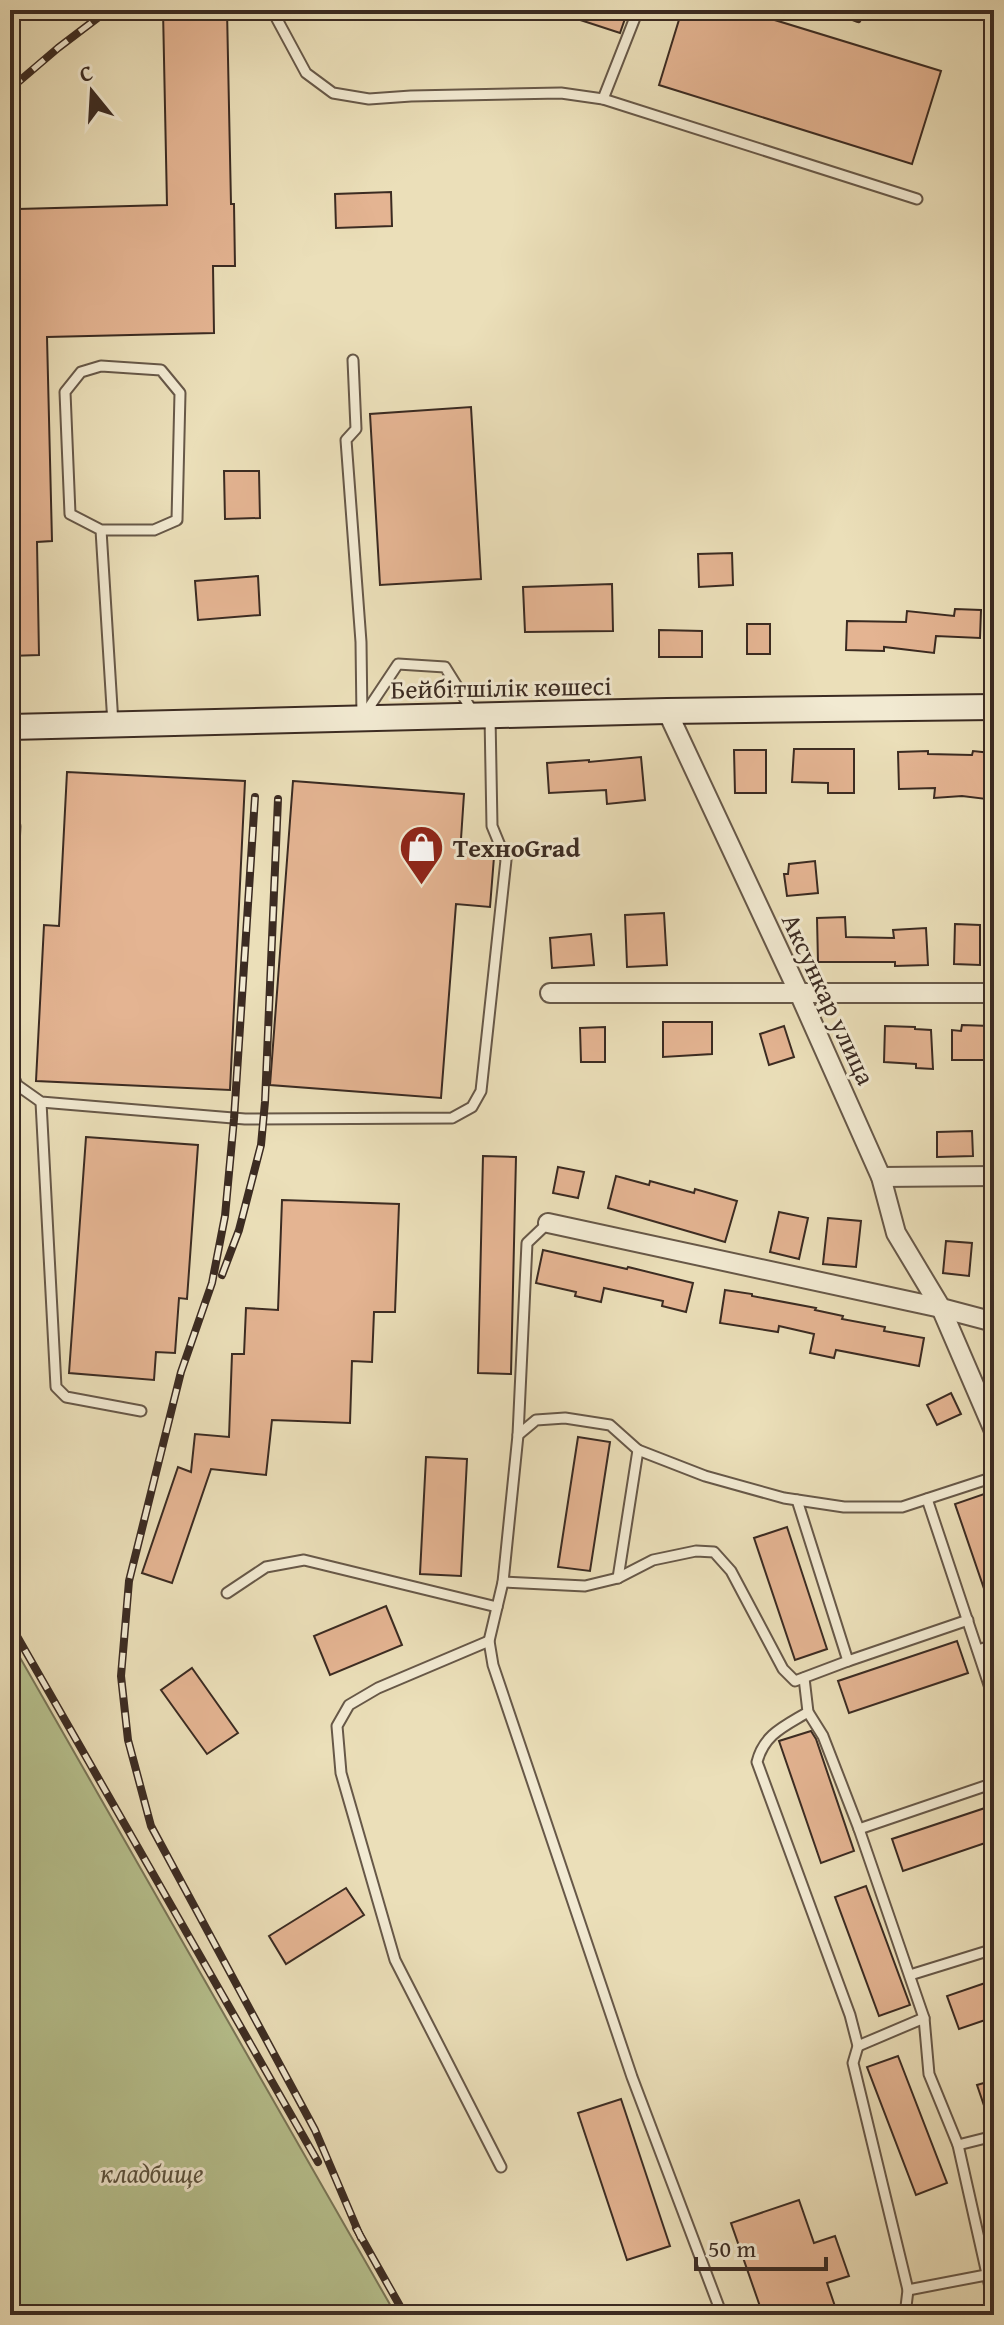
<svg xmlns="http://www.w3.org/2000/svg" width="1004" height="2325" viewBox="0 0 1004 2325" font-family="'Gentium Book Plus',serif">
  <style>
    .green { fill: #b7c28f; stroke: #797658; stroke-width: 2 }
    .building { fill: #e4b492; stroke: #3b2b22; stroke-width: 2 }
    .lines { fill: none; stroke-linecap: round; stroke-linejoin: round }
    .lane-casing { stroke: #675848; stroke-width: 13 }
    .street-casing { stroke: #675848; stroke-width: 22 }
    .secondary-casing { stroke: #3b2b22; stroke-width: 28 }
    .lane { stroke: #f2ead2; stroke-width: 9 }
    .street { stroke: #f2ead2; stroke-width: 18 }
    .secondary { stroke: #f2ead2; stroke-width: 24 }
    .rail-casing { stroke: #3b2b22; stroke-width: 8 }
    .rail { stroke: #f2ead2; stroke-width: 5; stroke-dasharray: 15; stroke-linecap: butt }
    .labels { text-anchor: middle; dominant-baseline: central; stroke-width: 6; stroke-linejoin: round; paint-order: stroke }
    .street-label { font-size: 26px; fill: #3b2b22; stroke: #f2ead2 }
    .poi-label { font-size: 26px; font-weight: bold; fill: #3b2b22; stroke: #f2ead2; text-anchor: start }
    .park-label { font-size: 26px; font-style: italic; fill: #5a513d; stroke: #f2ead2 }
  </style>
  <rect width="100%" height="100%" fill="#ebdfb9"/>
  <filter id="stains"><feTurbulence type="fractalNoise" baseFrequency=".0025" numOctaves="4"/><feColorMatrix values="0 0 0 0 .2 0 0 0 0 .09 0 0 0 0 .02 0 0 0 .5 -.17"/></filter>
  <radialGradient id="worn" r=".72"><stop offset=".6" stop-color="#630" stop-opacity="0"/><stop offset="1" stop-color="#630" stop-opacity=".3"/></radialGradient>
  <polygon class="green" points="10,1643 14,1647 396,2315 10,2315"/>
  <g class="building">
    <polygon points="163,10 227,10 231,204 234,204 235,266 213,266 214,333 47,337 52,541 37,542 39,655 10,656 10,295 20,295 18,209 167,205"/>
    <polygon points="560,10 628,10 620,33 559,13"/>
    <polygon points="682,10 742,10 941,71 912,164 659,85"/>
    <polygon points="391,192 392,226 336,228 335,194"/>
    <polygon points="471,407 481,579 380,585 370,414"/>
    <polygon points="224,471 259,471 260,518 225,519"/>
    <polygon points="732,553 733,585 699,587 698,554"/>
    <polygon points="258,576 260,615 198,620 195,581"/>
    <polygon points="612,584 613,631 525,632 523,587"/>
    <polygon points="955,609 981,610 980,638 936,636 934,653 884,647 884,651 846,650 847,621 906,622 907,611 954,616"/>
    <rect x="747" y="624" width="23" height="30"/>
    <polygon points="659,630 702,631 702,657 659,657"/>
    <polygon points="794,749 854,749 854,793 828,793 828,783 792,782"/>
    <polygon points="734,750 766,750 766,793 735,793"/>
    <polygon points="928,751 928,754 972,755 973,751 991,753 986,799 962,796 934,798 935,788 899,789 898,752"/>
    <polygon points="641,757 645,800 607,804 606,790 549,793 547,763 589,760 589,762"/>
    <polygon points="67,772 245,781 230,1090 36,1081 44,925 59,926"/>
    <polygon points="293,781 464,794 460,854 494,857 490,907 456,904 441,1098 270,1085"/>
    <polygon points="815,861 818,893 787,896 784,874 788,874 789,864"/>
    <polygon points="664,913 667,965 627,967 625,915"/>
    <polygon points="845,917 846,937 894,938 893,930 926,928 928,965 895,966 895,962 818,962 817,918"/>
    <polygon points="955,924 980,925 980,965 954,964"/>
    <polygon points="591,934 594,965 552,968 550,938"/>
    <polygon points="663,1022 712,1022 712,1054 663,1057"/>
    <polygon points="962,1025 990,1026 990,1060 952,1060 952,1030 961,1031"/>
    <polygon points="784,1026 794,1057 769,1065 760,1034"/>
    <polygon points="885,1026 915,1027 915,1029 931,1030 933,1069 916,1068 916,1064 884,1062"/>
    <polygon points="605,1027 605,1062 581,1062 580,1028"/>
    <polygon points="972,1131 973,1156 937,1157 937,1132"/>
    <polygon points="86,1137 198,1145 187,1299 179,1298 175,1353 156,1352 154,1380 69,1373"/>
    <polygon points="483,1156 516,1157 511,1374 478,1373"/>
    <polygon points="558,1167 584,1172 578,1198 553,1193"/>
    <polygon points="616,1176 649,1185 650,1181 694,1193 695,1189 737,1201 725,1242 608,1208"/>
    <polygon points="282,1200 399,1204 395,1312 374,1312 372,1362 352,1361 350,1423 272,1420 266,1475 211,1469 172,1583 142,1573 178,1467 191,1472 195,1434 229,1437 232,1354 244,1354 246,1308 278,1310"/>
    <polygon points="779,1212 808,1218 799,1259 770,1252"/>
    <polygon points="828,1218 861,1221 856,1267 823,1264"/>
    <polygon points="946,1241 972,1243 969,1276 943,1273"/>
    <polygon points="543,1250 627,1269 628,1267 693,1283 686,1312 662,1306 663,1301 604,1288 601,1302 575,1296 576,1292 536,1283"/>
    <polygon points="725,1290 752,1294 752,1296 816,1308 815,1310 843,1316 842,1319 885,1327 884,1331 924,1338 919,1366 836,1350 834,1358 810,1353 814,1334 779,1326 778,1332 720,1323"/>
    <polygon points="951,1393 961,1414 937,1425 927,1405"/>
    <polygon points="578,1437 610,1442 590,1571 558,1567"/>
    <polygon points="426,1457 467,1459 461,1576 420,1574"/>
    <polygon points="990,1492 994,1502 994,1612 992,1612 955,1504"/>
    <polygon points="787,1527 827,1649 795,1660 754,1538"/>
    <polygon points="386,1606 402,1645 330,1675 314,1636"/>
    <polygon points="957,1641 968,1673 849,1713 838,1681"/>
    <polygon points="192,1668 238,1733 207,1754 161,1690"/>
    <polygon points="811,1731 816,1739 854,1851 821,1863 779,1741"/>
    <polygon points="994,1805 994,1840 903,1871 892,1839"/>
    <polygon points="866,1886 910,2005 879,2016 835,1897"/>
    <polygon points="346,1888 364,1915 286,1964 269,1936"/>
    <polygon points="994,1980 994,2017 959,2029 947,1996"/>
    <polygon points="898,2056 947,2183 916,2195 867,2067"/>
    <polygon points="994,2080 994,2128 992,2129 977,2085"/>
    <polygon points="621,2099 670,2246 627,2260 578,2113"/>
    <polygon points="799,2200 814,2243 835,2236 849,2276 827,2283 838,2315 763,2315 731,2223"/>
  </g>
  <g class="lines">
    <defs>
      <g id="lane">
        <polyline points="272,10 306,73 333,93 369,99 411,96 561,93 603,99 917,199"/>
        <polyline points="603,99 638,10"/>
        <polyline points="353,360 356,429 346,440 361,642 362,718"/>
        <polyline points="101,530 154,530 177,520 180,393 161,370 101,366 81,372 65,392 70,514 101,530 113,724"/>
        <polyline points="364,715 398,664 445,667 473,712"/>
        <polyline points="10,923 15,826"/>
        <polyline points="10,1068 17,1085 41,1102 245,1119 452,1118 472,1107 481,1091 506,860 492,826 490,716"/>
        <polyline points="41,1102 56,1387 66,1397 141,1411"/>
        <polyline points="548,1223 527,1243 518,1435 503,1582 489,1641 493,1665 632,2077 722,2315"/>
        <polyline points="518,1435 536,1420 565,1418 610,1425 638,1450 705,1476 784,1498 844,1507 902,1507 994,1477"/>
        <polyline points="927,1499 994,1700"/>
        <polyline points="618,1578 638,1450"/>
        <polyline points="503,1582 585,1586 618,1578 653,1560 696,1551 714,1552 731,1571 783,1669 795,1681 848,1661 797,1500"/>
        <polyline points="227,1593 266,1567 304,1560 497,1607"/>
        <polyline points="489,1641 378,1688 349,1705 337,1726 341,1773 395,1960 501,2167"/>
        <polyline points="978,1650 994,1645"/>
        <polyline points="848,1661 968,1620"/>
        <polyline points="804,1678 808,1712 823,1736 859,1829 924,2018 929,2074 958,2145 994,2305"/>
        <path d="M808,1712C785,1726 764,1734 757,1762L850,2015L858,2046L853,2063L908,2290L905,2315"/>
        <polyline points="859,1829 994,1783"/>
        <polyline points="910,1975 994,1949"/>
        <polyline points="858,2046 924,2018"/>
        <polyline points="958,2145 994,2136"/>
        <polyline points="908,2290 986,2275"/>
      </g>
      <g id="street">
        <polyline points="667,711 799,993 881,1177 896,1233 941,1308 994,1431"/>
        <polyline points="550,993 994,993"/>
        <polyline points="881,1177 994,1176"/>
        <polyline points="548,1223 941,1308 994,1322"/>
      </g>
      <polyline id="secondary" points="10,727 667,711 994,707"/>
    </defs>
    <use href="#lane" class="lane-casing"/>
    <use href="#street" class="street-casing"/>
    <use href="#secondary" class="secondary-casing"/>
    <use href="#lane" class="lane"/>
    <use href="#street" class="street"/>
    <use href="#secondary" class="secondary"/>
    <defs>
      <g id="rail">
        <polyline points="835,10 858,19"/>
        <polyline points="10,89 58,48 108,10"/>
        <polyline points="255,797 234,1119 225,1216 212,1283 181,1372 129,1581 121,1676 128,1740 151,1826 315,2130 361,2238"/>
        <polyline points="222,1275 239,1230 261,1145 265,1102 278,799"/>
        <polyline points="10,1624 318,2162"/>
        <polyline points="356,2228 405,2315"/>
      </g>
    </defs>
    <use href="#rail" class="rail-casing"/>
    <use href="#rail" class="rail"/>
  </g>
  <defs>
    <symbol id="shop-pin" viewBox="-11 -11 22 30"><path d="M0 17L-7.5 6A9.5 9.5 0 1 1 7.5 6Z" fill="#8f2418" stroke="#f2ead2"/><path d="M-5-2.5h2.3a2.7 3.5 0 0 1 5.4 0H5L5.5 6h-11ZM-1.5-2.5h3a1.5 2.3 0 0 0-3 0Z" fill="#fff"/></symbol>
  </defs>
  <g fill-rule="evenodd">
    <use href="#shop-pin" x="396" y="822" width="51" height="69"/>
  </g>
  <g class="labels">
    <g class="street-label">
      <text transform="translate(501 687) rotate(-1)">Бейбітшілік көшесі</text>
      <text transform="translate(829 999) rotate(65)">Аксункар улица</text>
    </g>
    <g class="poi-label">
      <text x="453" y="847">ТехноGrad</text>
    </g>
    <g class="park-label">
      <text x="152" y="2172">кладбище</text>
    </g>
  </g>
  <rect width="1004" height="2325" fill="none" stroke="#ebdfb9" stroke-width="40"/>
  <rect x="12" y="12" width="980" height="2301" fill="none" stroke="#3b2b22" stroke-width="4"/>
  <rect x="20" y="20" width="964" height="2285" fill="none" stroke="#3b2b22" stroke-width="2"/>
  <g transform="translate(92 92) rotate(342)" stroke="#f2ead2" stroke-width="6" paint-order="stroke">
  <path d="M0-6L14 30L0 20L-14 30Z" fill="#3b2b22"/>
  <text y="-12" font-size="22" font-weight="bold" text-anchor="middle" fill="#3b2b22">С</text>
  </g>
  <path d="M696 2257v12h130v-12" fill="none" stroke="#3b2b22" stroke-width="4"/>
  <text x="708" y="2257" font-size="24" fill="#3b2b22" stroke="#f2ead2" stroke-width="6" paint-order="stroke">50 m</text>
  <rect width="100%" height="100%" filter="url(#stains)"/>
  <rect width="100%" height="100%" fill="url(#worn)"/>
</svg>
